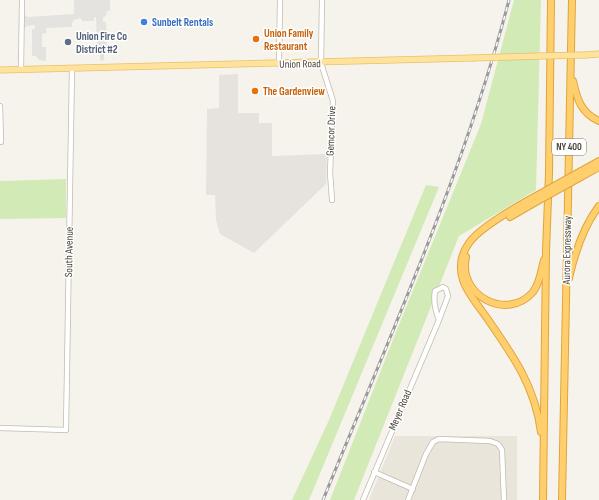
<svg xmlns="http://www.w3.org/2000/svg" width="599" height="500" viewBox="0 0 599 500" font-family="'Sofia Sans Condensed',sans-serif">
  <style>
    .residential { fill: #eae5da }
    .industrial { fill: #e6e2dd }
    .green { fill: #d2eab5 }
    .parking { fill: #e5e3e0 }
    .lines { fill: none; stroke-linecap: round; stroke-linejoin: round }
    .minor-casing { stroke: #c2bbae; stroke-width: 6 }
    .major-casing { stroke: #e6c16a; stroke-width: 7 }
    .highway-casing { stroke: #e0a43c; stroke-width: 8 }
    .minor { stroke: #fff; stroke-width: 4.5 }
    .major { stroke: #ffe39c; stroke-width: 5.5 }
    .highway { stroke: #ffcf6e; stroke-width: 6 }
    .rail-casing { stroke: #9a9a9a; stroke-width: 3 }
    .rail { stroke: #fff; stroke-width: 1.5; stroke-dasharray: 4.5; stroke-linecap: butt }
    .major-bridge-casing { stroke: #e6c16a; stroke-width: 7; stroke-linecap: butt }
    .highway-bridge-casing { stroke: #e0a43c; stroke-width: 8; stroke-linecap: butt }
    .major-bridge { stroke: #ffe39c; stroke-width: 5.5 }
    .highway-bridge { stroke: #ffcf6e; stroke-width: 6 }
    .shop-dot { fill: #3f7fe0; stroke: #fff; stroke-width: 1.5 }
    .food-dot { fill: #e8710a; stroke: #fff; stroke-width: 1.5 }
    .service-dot { fill: #5c6f8a; stroke: #fff; stroke-width: 1.5 }
    .labels { text-anchor: middle; dominant-baseline: central; stroke-width: 3; stroke-linejoin: round; paint-order: stroke }
    .shield { fill: #fff; stroke: #817c74; stroke-width: 1 }
    .shield-label { font-size: 10px; font-weight: bold; fill: #4b4439 }
    .shop-label { font-size: 11px; font-weight: bold; fill: #366cbe; stroke: #fff; text-anchor: start }
    .food-label { font-size: 11px; font-weight: bold; fill: #c56008; stroke: #fff; text-anchor: start }
    .service-label { font-size: 11px; font-weight: bold; fill: #4e5e75; stroke: #fff; text-anchor: start }
    .street-label { font-size: 11px; fill: #4b4439; stroke: #fff }
  </style>
  <rect width="100%" height="100%" fill="#f6f3ec"/>
  <polygon class="residential" points="395,436 517,436 517,500 369,500"/>
  <polygon class="industrial" points="238,74 238,113 259,113 259,123 272,123 272,156 327,154 326,184 254,253 220,234 216,220 215,195 206,195 207,109 219,108 219,75"/>
  <g class="green">
    <polygon points="514,0 541,0 536,190 459,236 354,500 330,500 396,332 481,124"/>
    <polygon points="66,179 66,218 0,219 0,181"/>
    <polygon points="426,185 439,187 309,500 292,500 329,420"/>
  </g>
  <polygon class="parking" points="74,0 110,0 110,11 107,11 106,16 103,17 103,22 106,22 107,46 104,48 104,60 100,61 100,46 97,46 96,18 94,17 94,21 82,21 81,18 74,20 72,23 72,27 46,28 47,33 42,34 42,47 46,47 46,61 39,60 36,56 32,56 32,29 35,29 35,27 34,25 27,26 23,28 23,14 28,17 74,14"/>
  <g class="lines">
    <defs>
      <g id="minor">
        <polyline points="322,0 321,63 333,101 330,173 332,200"/>
        <polyline points="279,64 280,0"/>
        <polyline points="21,70 22,0"/>
        <polyline points="0,106 1,142"/>
        <polyline points="0,428 66,430 72,68"/>
        <polyline points="374,472 413,489"/>
        <path d="M363,500L439,320L448,296L446,289L443,287L435,291C433,302 435,310 439,320"/>
        <polyline points="408,500 426,454 433,442 439,439 490,441 498,444 502,450 504,500"/>
      </g>
      <g id="major">
        <polyline points="585,55 599,54"/>
        <polyline points="507,57 540,56"/>
        <polyline points="0,70 472,58"/>
      </g>
      <g id="highway">
        <path d="M573,81C577,99 581,113 599,121"/>
        <polyline points="581,171 599,161"/>
        <polyline points="581,177 599,167"/>
        <path d="M536,196C518,206 480,227 469,243C461,254 459,267 463,280C467,293 481,309 489,321C514,357 535,387 541,432"/>
        <polyline points="510,217 536,202"/>
        <path d="M466,257C457,295 507,322 533,292C540,283 541,271 544,260"/>
        <path d="M569,278C575,252 583,227 599,206"/>
        <polyline points="543,500 546,251 549,173 551,0"/>
        <polyline points="562,500 572,0"/>
      </g>
    </defs>
    <use href="#minor" class="minor-casing"/>
    <use href="#major" class="major-casing"/>
    <use href="#highway" class="highway-casing"/>
    <use href="#minor" class="minor"/>
    <use href="#major" class="major"/>
    <use href="#highway" class="highway"/>
    <defs>
      <path id="rail" d="M323,500C390,336 464,172 509,0"/>
    </defs>
    <use href="#rail" class="rail-casing"/>
    <use href="#rail" class="rail"/>
    <defs>
      <g id="major-bridge">
        <polyline points="540,56 585,55"/>
        <polyline points="472,58 507,57"/>
      </g>
      <g id="highway-bridge">
        <polyline points="536,196 581,171"/>
        <polyline points="536,202 581,177"/>
      </g>
    </defs>
    <use href="#major-bridge" class="major-bridge-casing"/>
    <use href="#highway-bridge" class="highway-bridge-casing"/>
    <use href="#major-bridge" class="major-bridge"/>
    <use href="#highway-bridge" class="highway-bridge"/>
  </g>
  <circle class="shop-dot" cx="144" cy="22" r="4"/>
  <g class="food-dot">
    <circle cx="256" cy="39" r="4"/>
    <circle cx="255" cy="91" r="4"/>
  </g>
  <circle class="service-dot" cx="68" cy="42" r="4"/>
  <g class="labels">
    <rect class="shield" x="552" y="139" width="34" height="16" rx="3"/>
    <g class="shield-label">
      <text x="569" y="147">NY 400</text>
    </g>
    <g class="shop-label">
      <text x="152" y="22">Sunbelt Rentals</text>
    </g>
    <g class="food-label">
      <text x="264" y="33">Union Family<tspan x="264" dy="13">Restaurant</tspan></text>
      <text x="263" y="91">The Gardenview</text>
    </g>
    <g class="service-label">
      <text x="76" y="36">Union Fire Co<tspan x="76" dy="13">District #2</tspan></text>
    </g>
    <g class="street-label">
      <text transform="translate(300 64) rotate(-1)">Union Road</text>
      <text transform="translate(331 131) rotate(-88)">Gemcor Drive</text>
      <text transform="translate(567 250) rotate(-89)">Aurora Expressway</text>
      <text transform="translate(69 252) rotate(-89)">South Avenue</text>
      <text transform="translate(400 410) rotate(-67)">Meyer Road</text>
    </g>
  </g>
</svg>
